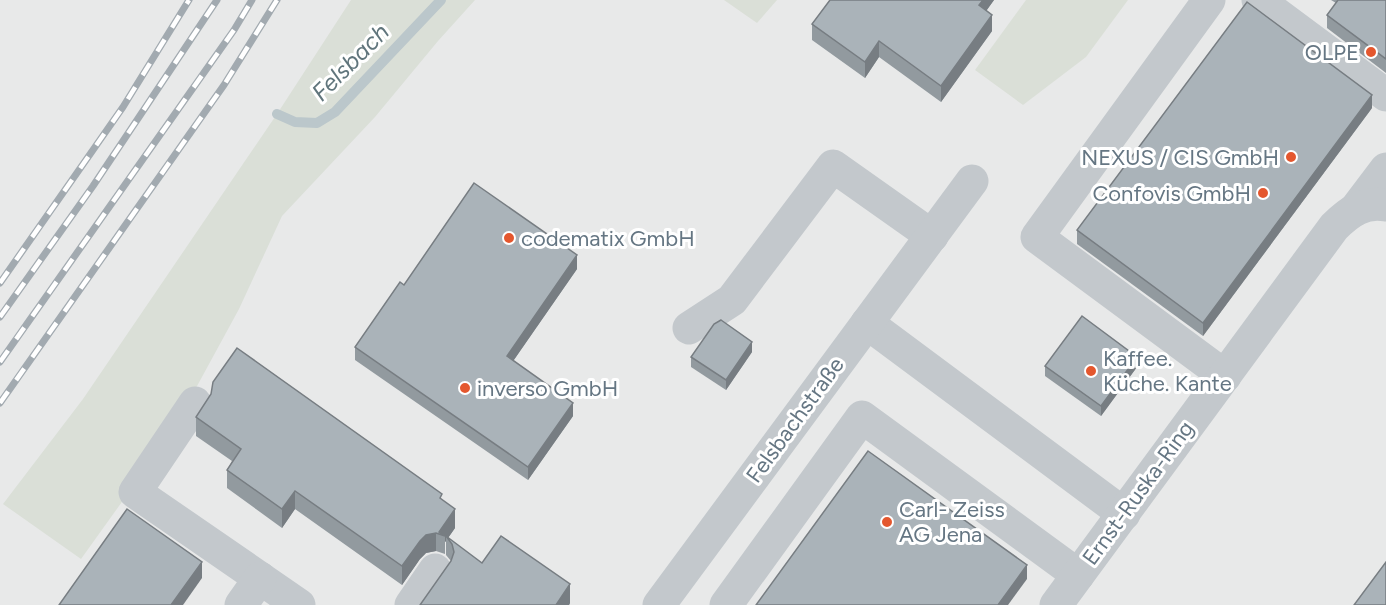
<svg xmlns="http://www.w3.org/2000/svg" width="1386" height="605" viewBox="0 0 1386 605" font-family="Figtree,sans-serif">
  <style>
    .built { fill: #e8e9e9 }
    .green { fill: #dadfd7 }
    .lines { fill: none; stroke-linecap: round; stroke-linejoin: round }
    .stream { stroke: #bbc7cb; stroke-width: 10 }
    .minor { stroke: #c3c8cc; stroke-width: 33 }
    .rail-casing { stroke: #a2aab0; stroke-width: 7 }
    .rail { stroke: #fff; stroke-width: 4.5; stroke-dasharray: 14; stroke-linecap: butt }
    .wall { fill: #929a9f }
    .shaded-wall { fill: #777d82 }
    .building { fill: #aab3b9; stroke: #777d82; stroke-width: 1.5 }
    .poi-dot { fill: #e4572e; stroke: #fff; stroke-width: 2 }
    .labels { text-anchor: middle; dominant-baseline: central; stroke-width: 6; stroke-linejoin: round; paint-order: stroke }
    .poi-label { font-size: 22px; fill: #657683; stroke: #fff; text-anchor: start }
    .street-label { font-size: 22px; fill: #657683; stroke: #fff }
    .water-label { font-size: 24px; font-style: italic; fill: #60757c; stroke: #fff }
  </style>
  <rect width="100%" height="100%" fill="#fafaf8"/>
  <rect class="built" x="0" y="0" width="1386" height="605"/>
  <g class="green">
    <polygon points="351,0 475,0 438,41 375,117 282,216 239,309 172,432 81,559 3,504 83,399 277,114"/>
    <polygon points="724,0 777,0 757,23"/>
    <polygon points="1026,0 1128,0 1086,57 1023,105 975,70"/>
  </g>
  <g class="lines">
    <polyline class="stream" points="277,114 295,122 317,123 335,112 441,0"/>
    <g class="minor">
      <polyline points="1209,0 1037,237 1225,376"/>
      <polyline points="1258,0 1386,95"/>
      <polyline points="1355,210 1386,169"/>
      <polyline points="867,323 1124,514"/>
      <polyline points="689,328 732,300 833,166 932,236"/>
      <polyline points="195,403 135,492 299,605"/>
      <polyline points="241,605 260,578"/>
      <polyline points="411,605 435,570"/>
      <polyline points="659,605 972,181"/>
      <polyline points="726,605 862,417 1078,575"/>
      <path d="M1056,605L1334,227C1349,212 1364,201 1386,205"/>
    </g>
    <defs>
      <g id="rail">
        <polyline points="0,283 123,107 189,0"/>
        <polyline points="0,317 93,186 217,0"/>
        <polyline points="0,362 234,30 252,0"/>
        <polyline points="0,403 224,85 277,0"/>
      </g>
    </defs>
    <use href="#rail" class="rail-casing"/>
    <use href="#rail" class="rail"/>
  </g>
  <g class="wall">
    <polygon points="830,0 994,0 986,11 992,31 941,102 879,57 865,78 812,40 812,24"/>
    <polygon points="1331,0 1386,0 1386,73 1327,28 1327,15 1336,3"/>
    <polygon points="1372,108 1203,336 1077,244 1077,230"/>
    <polygon points="577,269 513,361 573,416 528,480 355,360 355,347 404,285"/>
    <polygon points="752,352 726,390 691,367 691,357"/>
    <polygon points="1045,366 1137,367 1101,416 1045,376"/>
    <polygon points="196,417 442,500 455,528 448,538 482,563 570,603 569,605 420,605 451,561 446,555 446,541 445,542 445,554 436,551 426,553 420,559 402,585 295,509 282,528 227,488 227,470 232,461 196,436"/>
  </g>
  <g class="shaded-wall">
    <polygon points="983,0 994,0 979,21 979,5"/>
    <polygon points="992,15 992,31 941,102 941,86"/>
    <polygon points="879,41 879,57 865,78 865,62"/>
    <polygon points="1372,95 1372,108 1203,336 1203,323"/>
    <polygon points="577,255 577,269 507,370 507,356"/>
    <polygon points="752,342 752,352 726,390 726,380"/>
    <polygon points="1137,357 1137,367 1101,416 1101,406"/>
    <polygon points="573,403 573,416 528,480 528,467"/>
    <polygon points="295,491 295,509 282,528 282,509"/>
    <polygon points="455,509 455,528 448,538 446,536 446,541 445,542 445,536 439,532"/>
    <polygon points="436,533 436,551 426,553 420,559 402,585 402,566 420,541 426,535"/>
    <polygon points="202,562 202,578 183,605 171,605"/>
    <polygon points="1027,565 1027,579 1008,605 998,605"/>
    <polygon points="570,584 570,603 569,605 556,605"/>
  </g>
  <g class="building">
    <polygon points="830,0 983,0 979,5 992,15 941,86 879,41 865,62 812,24"/>
    <polygon points="1338,0 1386,0 1386,59 1327,15"/>
    <polygon points="1247,2 1372,95 1203,323 1077,230"/>
    <polygon points="474,183 577,255 507,356 573,403 528,467 355,347 400,282 404,285"/>
    <polygon points="1082,316 1137,357 1101,406 1045,366"/>
    <polygon points="721,320 752,342 726,380 691,357 714,324"/>
    <polygon points="237,348 442,494 440,498 455,509 439,532 445,536 436,533 426,535 420,541 402,566 295,491 282,509 227,470 241,449 196,417 211,394 213,382"/>
    <polygon points="868,451 1027,565 998,605 756,605"/>
    <polygon points="127,509 202,562 171,605 59,605"/>
    <polygon points="446,536 482,563 501,536 570,584 556,605 420,605 451,561 454,552 452,544"/>
    <polygon points="1386,562 1386,605 1354,605"/>
  </g>
  <g class="poi-dot">
    <circle cx="1371" cy="52" r="6"/>
    <circle cx="1291" cy="157" r="6"/>
    <circle cx="1263" cy="193" r="6"/>
    <circle cx="509" cy="238" r="6"/>
    <circle cx="1091" cy="371" r="6"/>
    <circle cx="465" cy="388" r="6"/>
    <circle cx="887" cy="522" r="6"/>
  </g>
  <g class="labels">
    <g class="poi-label">
      <text x="1359" y="52" text-anchor="end">OLPE</text>
      <text x="1279" y="157" text-anchor="end">NEXUS / CIS GmbH</text>
      <text x="1251" y="193" text-anchor="end">Confovis GmbH</text>
      <text x="521" y="238">codematix GmbH</text>
      <text x="1103" y="358">Kaffee.<tspan x="1103" dy="25">Küche. Kante</tspan></text>
      <text x="477" y="388">inverso GmbH</text>
      <text x="899" y="509">Carl- Zeiss<tspan x="899" dy="25">AG Jena</tspan></text>
    </g>
    <g class="street-label">
      <text transform="translate(795 420) rotate(-54)">Felsbachstraße</text>
      <text transform="translate(1138 493) rotate(-54)">Ernst-Ruska-Ring</text>
    </g>
    <g class="water-label">
      <text transform="translate(350 62) rotate(-45)">Felsbach</text>
    </g>
  </g>
</svg>
